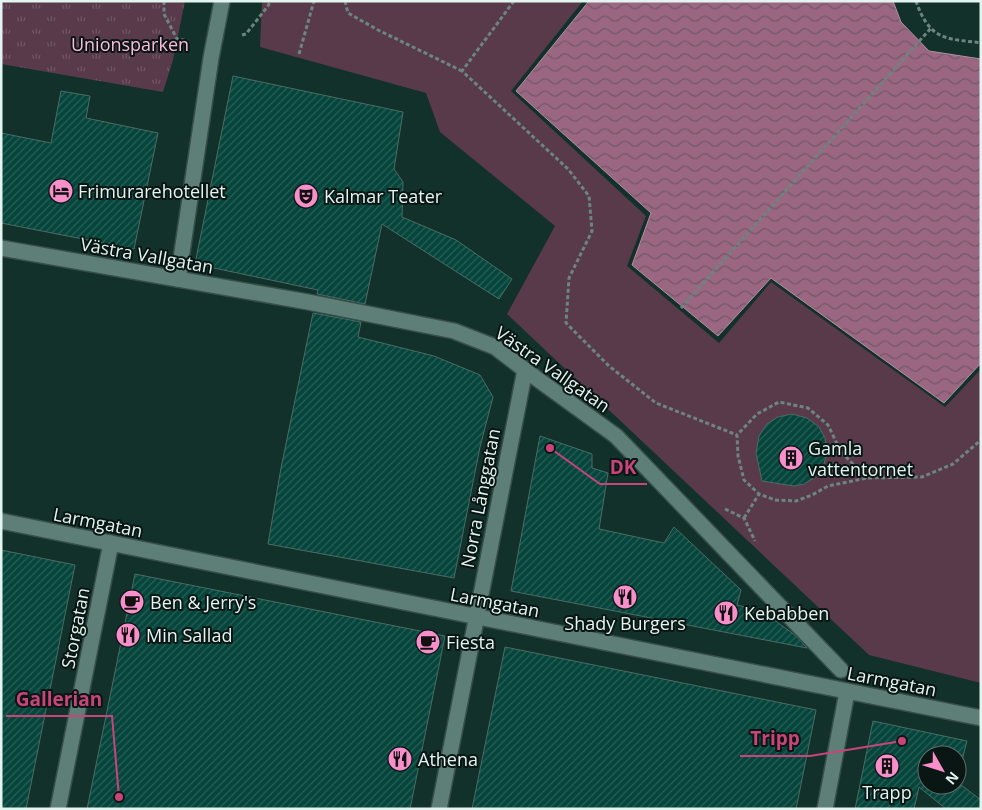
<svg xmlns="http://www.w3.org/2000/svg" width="982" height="810" viewBox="0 0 982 810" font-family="'Open Sans',sans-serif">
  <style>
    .grass { fill: #583a4a }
    .park { fill: url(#park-tufts) }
    .water { fill: url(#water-waves); stroke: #b091a3 }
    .building { fill: url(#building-hatch); stroke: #4b6c64 }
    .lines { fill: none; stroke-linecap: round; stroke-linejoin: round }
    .minor-casing { stroke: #374e49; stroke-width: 18 }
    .path { stroke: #6c8580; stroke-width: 3; stroke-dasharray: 4 2.5; stroke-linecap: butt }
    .minor { stroke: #5e7f77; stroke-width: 15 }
    .labels { text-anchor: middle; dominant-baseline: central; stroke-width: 4; stroke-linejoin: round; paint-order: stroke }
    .park-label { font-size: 18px; fill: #fdbcde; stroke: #091614 }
    .poi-label { font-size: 18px; fill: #e4f5f1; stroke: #091614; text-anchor: start }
    .street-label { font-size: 18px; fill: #e4f5f1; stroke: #091614 }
    .leader { fill: none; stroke: #c94479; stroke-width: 2 }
    .callout-dot { fill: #c94479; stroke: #091614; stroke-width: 2 }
    .callout-label { font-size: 19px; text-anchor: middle; font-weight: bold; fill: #c94479; stroke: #091614; stroke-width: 4; stroke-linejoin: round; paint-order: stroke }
  </style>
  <defs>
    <pattern id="park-tufts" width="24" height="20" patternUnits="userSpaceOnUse" patternTransform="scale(1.25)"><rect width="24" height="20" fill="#583a4a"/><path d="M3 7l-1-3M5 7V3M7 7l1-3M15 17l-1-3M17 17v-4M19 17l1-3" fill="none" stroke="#705765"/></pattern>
    <pattern id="water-waves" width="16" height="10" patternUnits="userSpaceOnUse" patternTransform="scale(1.25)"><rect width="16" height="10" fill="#9a6682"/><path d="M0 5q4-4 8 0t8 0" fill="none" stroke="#735968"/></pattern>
    <pattern id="building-hatch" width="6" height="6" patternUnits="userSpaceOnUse" patternTransform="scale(1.25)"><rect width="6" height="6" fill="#05453b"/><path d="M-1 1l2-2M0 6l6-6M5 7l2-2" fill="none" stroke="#296058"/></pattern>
  </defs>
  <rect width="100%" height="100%" fill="#12312b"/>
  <polygon class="grass" points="262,1 583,1 511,91 646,216 627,266 719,343 771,282 945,407 981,369 981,683 869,655 507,314 555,226 440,132 426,93 260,47"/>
  <polygon class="park" points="1,1 185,1 173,60 163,92 1,64"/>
  <polygon class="water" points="589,1 893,1 901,22 929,51 981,59 981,363 944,403 771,278 718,336 632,265 651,213 516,91"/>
  <g class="building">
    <polygon points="233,76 403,112 394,169 403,182 402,217 456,240 512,279 499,299 382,224 365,304 317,294 318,290 195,264"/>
    <polygon points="61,91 90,96 86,118 158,133 134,249 1,223 1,133 51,143"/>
    <polygon points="313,313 361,322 358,337 434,356 480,375 493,397 480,447 454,578 268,544 281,468"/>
    <polygon points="792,414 807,418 819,427 825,438 827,453 823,467 814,478 804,484 794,486 762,481 756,453 759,436 767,424 778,417"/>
    <polygon points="540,436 592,454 592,468 608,473 599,529 664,543 674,527 741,590 737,605 762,611 796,636 807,648 511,591"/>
    <polygon points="1,550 75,565 26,809 1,809"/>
    <polygon points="135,574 445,636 410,809 87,809"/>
    <polygon points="505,647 816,710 796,809 472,809"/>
    <polygon points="873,721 967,741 957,780 957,755 927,755 927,785 957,785 957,782 981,800 981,809 946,809 919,787 914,809 855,809"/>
  </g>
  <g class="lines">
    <defs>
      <g id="minor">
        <polyline points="1,248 308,302 454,331 495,347 525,370 616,436 841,670"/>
        <polyline points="178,279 211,58 222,1"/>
        <polyline points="1,521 981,718"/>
        <polyline points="58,809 111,543"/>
        <polyline points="439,809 525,370"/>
        <polyline points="825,809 847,692"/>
      </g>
    </defs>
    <use href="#minor" class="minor-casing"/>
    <g class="path">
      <polyline points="164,1 164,14 177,39 188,41"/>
      <polyline points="345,1 348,13 378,30 462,71"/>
      <polyline points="514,1 462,71 568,169 589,196 592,231 569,278 566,323 609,366 656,403 737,435"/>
      <path d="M916,1C921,16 929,32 945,37C956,41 969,41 981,43"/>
      <polyline points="242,35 246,34 268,6 270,1"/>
      <polyline points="299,54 314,1"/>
      <polyline points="681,308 931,28"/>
      <polyline points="867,478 841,452 828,425 808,408 779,402 757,414 737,435 738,456 744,480 759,494 775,500 796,501 812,495 828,486 867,478 922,477 953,464 981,440"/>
      <polyline points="725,509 744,518 755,541"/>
      <polyline points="744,518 759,494"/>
    </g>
    <use href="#minor" class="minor"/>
  </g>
  <defs>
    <symbol id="hotel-disc" viewBox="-11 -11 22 22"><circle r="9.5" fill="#f98fca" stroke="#091614"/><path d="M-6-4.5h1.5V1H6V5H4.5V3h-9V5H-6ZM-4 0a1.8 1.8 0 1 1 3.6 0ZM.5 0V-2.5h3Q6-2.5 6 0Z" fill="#111"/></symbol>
    <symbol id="theatre-disc" viewBox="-11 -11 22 22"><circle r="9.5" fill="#f98fca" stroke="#091614"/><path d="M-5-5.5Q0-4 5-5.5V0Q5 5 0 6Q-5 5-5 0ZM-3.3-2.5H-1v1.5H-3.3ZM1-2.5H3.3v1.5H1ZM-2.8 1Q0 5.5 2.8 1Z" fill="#111"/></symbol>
    <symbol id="building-disc" viewBox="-11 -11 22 22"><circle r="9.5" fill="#f98fca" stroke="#091614"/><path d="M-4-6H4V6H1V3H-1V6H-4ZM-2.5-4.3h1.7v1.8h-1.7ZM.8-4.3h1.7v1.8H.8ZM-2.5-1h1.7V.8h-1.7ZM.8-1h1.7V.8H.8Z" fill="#111"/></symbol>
    <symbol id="restaurant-disc" viewBox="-11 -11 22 22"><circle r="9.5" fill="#f98fca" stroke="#091614"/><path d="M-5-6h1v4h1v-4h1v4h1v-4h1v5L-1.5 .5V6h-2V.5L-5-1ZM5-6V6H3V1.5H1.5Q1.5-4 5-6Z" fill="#111"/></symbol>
    <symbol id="cafe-disc" viewBox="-11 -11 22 22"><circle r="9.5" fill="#f98fca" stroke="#091614"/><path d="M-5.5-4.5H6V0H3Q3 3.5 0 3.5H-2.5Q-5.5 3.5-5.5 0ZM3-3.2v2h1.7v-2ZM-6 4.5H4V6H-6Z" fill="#111"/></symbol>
  </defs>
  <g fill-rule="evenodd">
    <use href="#hotel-disc" x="47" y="177" width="28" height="28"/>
    <use href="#theatre-disc" x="292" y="182" width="28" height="28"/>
    <use href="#building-disc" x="777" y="444" width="28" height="28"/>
    <use href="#restaurant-disc" x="611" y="583" width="28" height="28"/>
    <use href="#cafe-disc" x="118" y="588" width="28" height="28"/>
    <use href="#restaurant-disc" x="712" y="599" width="28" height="28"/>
    <use href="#restaurant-disc" x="114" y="621" width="28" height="28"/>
    <use href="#cafe-disc" x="414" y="628" width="28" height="28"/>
    <use href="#restaurant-disc" x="386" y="745" width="28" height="28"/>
    <use href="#building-disc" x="873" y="752" width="28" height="28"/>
  </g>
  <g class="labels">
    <g class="park-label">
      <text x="130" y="44">Unionsparken</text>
    </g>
    <g class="poi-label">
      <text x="78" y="191">Frimurarehotellet</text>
      <text x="324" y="196">Kalmar Teater</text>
      <text x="808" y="448">Gamla<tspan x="808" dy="21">vattentornet</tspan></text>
      <text x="150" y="602">Ben &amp; Jerry's</text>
      <text x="744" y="613">Kebabben</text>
      <text x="625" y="623" text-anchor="middle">Shady Burgers</text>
      <text x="146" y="635">Min Sallad</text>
      <text x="446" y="642">Fiesta</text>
      <text x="418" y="759">Athena</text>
      <text x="887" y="792" text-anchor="middle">Trapp</text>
    </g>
    <g class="street-label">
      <text transform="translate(147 255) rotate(10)">Västra Vallgatan</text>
      <text transform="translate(553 369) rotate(35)">Västra Vallgatan</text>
      <text transform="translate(480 498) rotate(-79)">Norra Långgatan</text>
      <text transform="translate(98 522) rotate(11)">Larmgatan</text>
      <text transform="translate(495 602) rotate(11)">Larmgatan</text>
      <text transform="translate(75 628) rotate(-79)">Storgatan</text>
      <text transform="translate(892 681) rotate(11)">Larmgatan</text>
    </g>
  </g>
  <path class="leader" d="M550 448L600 484H647M119 797L112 716H6M902 741L810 756H740"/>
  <g class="callout-dot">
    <circle cx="550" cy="448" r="5"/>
    <circle cx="119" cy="797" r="5"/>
    <circle cx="902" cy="741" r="5"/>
  </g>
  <g class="callout-label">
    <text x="623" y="474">DK</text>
    <text x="59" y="706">Gallerian</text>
    <text x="775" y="745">Tripp</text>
  </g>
  <rect width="982" height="810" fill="none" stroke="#e4f5f1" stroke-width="5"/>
  <g transform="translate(942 770) rotate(129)"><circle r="24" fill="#091614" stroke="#616f6c"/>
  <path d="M0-4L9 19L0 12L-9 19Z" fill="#f98fca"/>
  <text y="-8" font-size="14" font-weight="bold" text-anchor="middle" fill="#e4f5f1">N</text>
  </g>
</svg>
